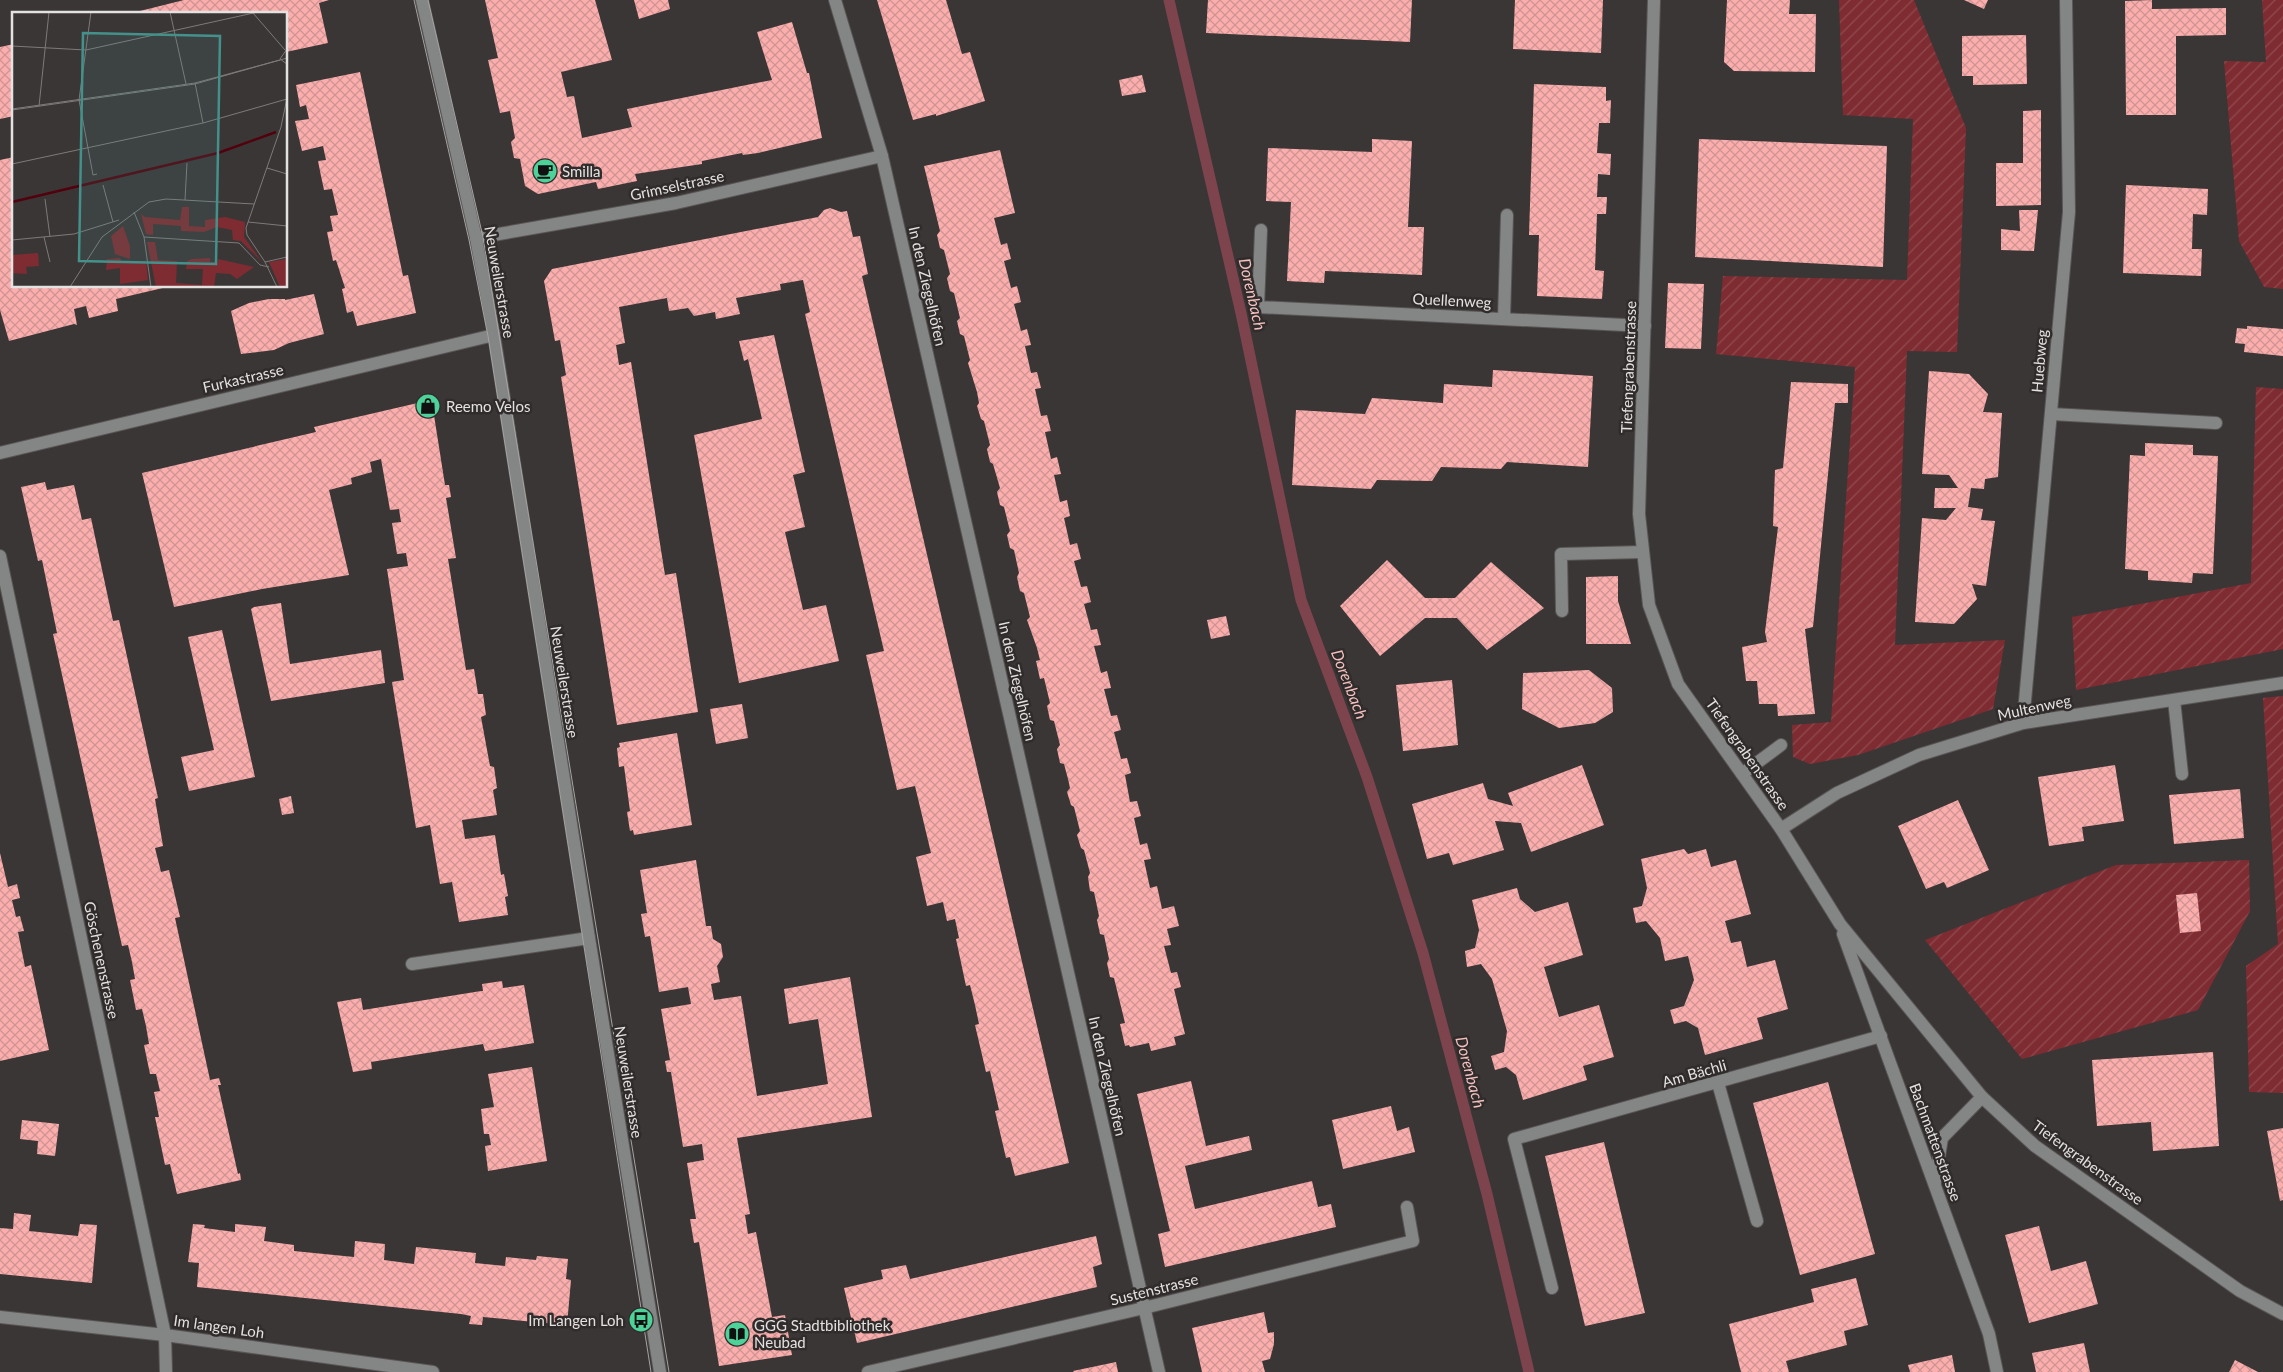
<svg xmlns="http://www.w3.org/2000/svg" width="2283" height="1372" viewBox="0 0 2283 1372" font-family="Lato,sans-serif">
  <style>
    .garden { fill: url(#garden-furrows) }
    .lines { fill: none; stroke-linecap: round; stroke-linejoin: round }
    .stream { stroke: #7e444d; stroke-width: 11 }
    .building { fill: url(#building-cross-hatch) }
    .minor-casing { stroke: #595555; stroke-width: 14 }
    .minor { stroke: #848685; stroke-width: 12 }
    .tram { stroke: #a6a3a3; stroke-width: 1 }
    .labels { text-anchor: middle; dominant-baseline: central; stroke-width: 5; stroke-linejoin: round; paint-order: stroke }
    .poi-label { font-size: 15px; fill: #e4e1e1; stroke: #312c2c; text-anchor: start }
    .street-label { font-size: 15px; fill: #e4e1e1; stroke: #312c2c }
    .water-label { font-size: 16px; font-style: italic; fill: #f3c0bf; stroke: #312c2c }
    .inset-river { fill: none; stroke: #53000e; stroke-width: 2.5 }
    .inset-road { fill: none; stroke: #7f7a7a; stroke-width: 1 }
    .view { fill: #44918b; fill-opacity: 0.15; stroke: #44918b; stroke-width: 2.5 }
    .inset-edge { fill: none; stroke: #e4e1e1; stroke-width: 2.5 }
  </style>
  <defs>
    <pattern id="garden-furrows" width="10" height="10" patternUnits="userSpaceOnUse" patternTransform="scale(1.25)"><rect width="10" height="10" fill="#7e2c31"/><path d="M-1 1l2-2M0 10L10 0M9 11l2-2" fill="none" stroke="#904a4f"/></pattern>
    <pattern id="building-cross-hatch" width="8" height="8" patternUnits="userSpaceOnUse" patternTransform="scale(1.25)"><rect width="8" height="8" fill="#fcaead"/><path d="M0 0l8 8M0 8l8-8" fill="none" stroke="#ce9493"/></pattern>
  </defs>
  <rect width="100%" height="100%" fill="#3b3636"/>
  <g class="garden">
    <polygon points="1839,0 1914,0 1966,128 1957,352 1907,351 1895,645 2005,640 1993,709 1858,755 1810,764 1793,757 1792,725 1831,722 1855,367 1716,354 1723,276 1907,280 1913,119 1843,115"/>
    <polygon points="2262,0 2283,0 2283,289 2264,287 2239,241 2224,61 2266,62"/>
    <polygon points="2256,387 2283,389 2283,649 2076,690 2072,617 2251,583"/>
    <polygon points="2283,696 2283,1093 2249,1092 2246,966 2278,944 2263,698"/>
    <polygon points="2249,860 2250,911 2198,1010 2022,1059 1925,940 2116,865"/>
  </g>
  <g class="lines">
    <polyline class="stream" points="1169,0 1241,313 1301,600 1367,777 1423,953 1487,1194 1529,1372"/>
  </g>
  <g class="building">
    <polygon points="184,0 329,0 319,3 328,43 286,52 286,14 128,14"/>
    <polygon points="485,0 595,0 612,60 561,72 567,97 574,96 582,138 632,127 627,109 772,80 757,32 792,22 807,73 809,73 822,138 758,153 743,155 742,153 702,161 702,164 635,174 637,181 598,189 596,182 538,194 525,186 520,159 514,158 511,142 515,138 510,111 500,113 488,60 498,58"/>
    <polygon points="634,0 668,0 670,9 639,19"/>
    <polygon points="877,0 946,0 962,54 970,52 985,101 936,116 936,114 913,120"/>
    <polygon points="1208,0 1412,0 1410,42 1206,33"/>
    <polygon points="1515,0 1603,0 1601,53 1513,49"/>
    <polygon points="1727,0 1790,0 1789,14 1816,14 1815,72 1734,71 1724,62"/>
    <polygon points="1964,0 1988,0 1984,9"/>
    <polygon points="2152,0 2152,9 2226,8 2226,35 2176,36 2176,115 2126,115 2125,1"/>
    <polygon points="2026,35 2027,84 1973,85 1973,76 1962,76 1962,36"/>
    <polygon points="14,44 14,116 0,119 0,47"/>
    <polygon points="360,72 403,276 408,275 416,313 357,326 353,311 347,313 342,289 345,288 336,260 333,261 327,232 333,231 330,216 338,215 332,189 324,190 321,176 318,161 326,160 323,146 302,151 295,121 309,119 306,105 300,107 296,85"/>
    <polygon points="1142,75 1146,92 1122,96 1119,80"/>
    <polygon points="1534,84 1606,87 1606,101 1611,100 1610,123 1599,123 1597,153 1611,154 1610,175 1598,174 1597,197 1607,197 1606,214 1597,214 1595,270 1604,271 1602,299 1537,296 1539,235 1529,235"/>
    <polygon points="2041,110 2041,205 1996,206 1996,163 2023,163 2023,111"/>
    <polygon points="1372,139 1412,141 1408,227 1424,227 1422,275 1325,271 1324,283 1287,281 1291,202 1266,201 1268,148 1372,152"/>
    <polygon points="1699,139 1887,146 1883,267 1695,257"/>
    <polygon points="1000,150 1015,213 994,218 1001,245 1007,243 1011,259 1004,261 1011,288 1017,286 1021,302 1014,304 1021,331 1027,329 1031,345 1025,346 1031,373 1037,372 1041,388 1035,389 1041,416 1047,415 1051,431 1045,432 1051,459 1057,457 1061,474 1054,475 1060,502 1067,500 1070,516 1064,518 1070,545 1077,543 1081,559 1074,561 1081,587 1087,586 1091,602 1084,604 1091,630 1097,629 1101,645 1094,646 1101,673 1107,671 1111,688 1104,689 1111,716 1117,715 1121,730 1114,732 1121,759 1127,758 1131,773 1125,775 1130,802 1137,801 1141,816 1134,818 1140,845 1147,843 1151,859 1144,860 1150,888 1157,886 1162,909 1174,906 1179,926 1167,929 1171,945 1164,946 1171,973 1177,972 1181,987 1174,989 1185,1034 1174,1037 1176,1045 1151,1051 1149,1043 1130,1047 1129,1045 1125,1046 1120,1024 1125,1023 1114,978 1110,977 1107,963 1109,959 1104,935 1100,934 1097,920 1099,916 1094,892 1090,891 1088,877 1090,873 1084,850 1081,848 1077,835 1080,831 1074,807 1071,805 1067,792 1070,788 1068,779 1064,764 1060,763 1057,749 1060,745 1054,721 1050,720 1047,706 1050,703 1044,678 1040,679 1036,661 1040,660 1037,648 1027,620 1030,617 1024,593 1020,591 1017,577 1019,573 1014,550 1010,548 1007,535 1010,531 1004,507 1000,505 997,492 1000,488 993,464 990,462 987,449 990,445 984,421 981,419 977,406 979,403 977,392 968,363 970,360 964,336 960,334 957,321 960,318 954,293 950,291 947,278 950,274 944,250 940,248 937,235 940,231 924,166"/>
    <polygon points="14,157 14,286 167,287 116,299 118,311 89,318 86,306 74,309 77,325 74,324 9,341 0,310 0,160"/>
    <polygon points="2126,185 2208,189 2207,215 2193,214 2192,249 2202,249 2201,276 2123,273"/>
    <polygon points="830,208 841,212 847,211 853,237 860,236 868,274 862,276 1069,1163 1015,1176 1010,1157 1006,1158 995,1111 999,1110 990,1071 986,1072 975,1025 979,1024 975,1005 970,985 966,986 956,939 959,938 955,919 947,921 943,902 927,906 916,857 931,853 915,786 897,790 866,655 884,651 805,314 810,312 803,280 780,284 781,290 736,298 740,314 716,319 715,312 694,316 688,308 669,311 667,298 619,307 625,343 616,345 619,365 631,362 665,575 676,573 698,712 617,725 561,377 566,375 560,340 555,341 544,281 552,269 818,217 824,210"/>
    <polygon points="2019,210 2038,210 2034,251 2001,250 2001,229 2020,231"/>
    <polygon points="1668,283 1704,284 1701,349 1665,348"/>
    <polygon points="314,294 324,334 289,343 274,350 241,354 231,311 249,303 269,299 285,299 285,300"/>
    <polygon points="2247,326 2283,329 2283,356 2244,352 2245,344 2235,343 2237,328 2247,329"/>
    <polygon points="774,335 805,472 793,475 805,527 785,532 803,610 826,605 839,661 739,683 694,435 762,419 748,359 744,361 739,341"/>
    <polygon points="1493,370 1593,376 1588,467 1507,462 1501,469 1441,467 1432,481 1377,480 1371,489 1292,485 1296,410 1365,414 1372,398 1443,403 1444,384 1492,387"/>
    <polygon points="1929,371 1969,374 1988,394 1983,412 2002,413 1998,477 1985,479 1984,489 1971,488 1968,507 1983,509 1981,520 1995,521 1986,586 1972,584 1977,599 1954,624 1915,622 1922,518 1946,520 1956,508 1934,508 1935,488 1958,488 1949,475 1922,474"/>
    <polygon points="1791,382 1848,384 1848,403 1835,403 1813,627 1805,629 1815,714 1778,716 1777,704 1759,704 1757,681 1746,681 1742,647 1767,642 1765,632 1778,527 1773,526 1775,470 1783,468"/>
    <polygon points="422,402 433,409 445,485 449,485 451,497 446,498 456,558 448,559 466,670 474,669 478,694 483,694 486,715 481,717 490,766 494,767 497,788 493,790 497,815 462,820 465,839 495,835 501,875 504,874 508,896 505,897 508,915 459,922 452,882 440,884 430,825 416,828 392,682 404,680 387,569 408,566 406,553 397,554 392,523 401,522 399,509 390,510 381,459 370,462 372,472 351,478 352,484 329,490 349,575 262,589 174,607 142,473 316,432 314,427"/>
    <polygon points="2145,443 2193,445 2193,455 2218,456 2213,574 2193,573 2192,583 2148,580 2148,571 2125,569 2130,455 2145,456"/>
    <polygon points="45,482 47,490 74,485 82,520 91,518 113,621 119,620 158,798 155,799 163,846 155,848 161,872 169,870 180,917 175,918 210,1080 219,1078 221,1085 218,1085 238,1174 240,1173 241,1180 177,1194 170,1164 165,1165 155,1117 159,1117 154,1092 160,1091 156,1074 150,1074 144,1045 149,1044 146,1026 142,1009 136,1010 130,980 135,979 132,962 128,945 122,946 53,634 57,633 42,560 38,561 21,487"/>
    <polygon points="1387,560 1425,598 1455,598 1491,562 1544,608 1487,650 1457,618 1425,618 1380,656 1340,606"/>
    <polygon points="1618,576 1618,601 1631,644 1586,644 1586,577"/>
    <polygon points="281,603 290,664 381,650 385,683 271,701 251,609 254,607"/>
    <polygon points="1226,616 1230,635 1211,639 1207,620"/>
    <polygon points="222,630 255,777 189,791 181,757 214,750 188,637"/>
    <polygon points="1589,670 1612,688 1613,712 1595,723 1559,728 1522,709 1523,673"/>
    <polygon points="1452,680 1458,745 1403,751 1396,685"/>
    <polygon points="742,704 748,738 716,744 710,709"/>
    <polygon points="677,733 692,825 634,835 633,830 630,831 627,812 630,811 624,766 619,767 617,748 620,747 619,743"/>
    <polygon points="1582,765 1604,825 1531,852 1521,823 1495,821 1504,850 1453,865 1449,853 1427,859 1412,804 1483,783 1488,799 1513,806 1508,793"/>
    <polygon points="2115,765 2124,821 2082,827 2084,841 2049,846 2038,777"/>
    <polygon points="2240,789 2244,838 2174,844 2169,795"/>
    <polygon points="291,796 294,813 282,815 279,799"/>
    <polygon points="1958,800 1989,870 1947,888 1944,882 1926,889 1898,826"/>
    <polygon points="1684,849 1688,854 1706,849 1711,867 1736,860 1751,914 1725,921 1731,943 1741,941 1747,967 1775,960 1788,1009 1757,1018 1763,1039 1705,1055 1698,1028 1686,1021 1674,1024 1670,1010 1684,1006 1694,980 1688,956 1665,961 1660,938 1646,921 1636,923 1633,908 1642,906 1647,888 1641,859"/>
    <polygon points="0,853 8,887 17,884 20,898 12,900 16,917 20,916 24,931 18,932 25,967 31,965 49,1050 0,1061"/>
    <polygon points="696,860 706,926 711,926 713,939 721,944 723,957 717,966 720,982 711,984 714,1000 741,996 757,1096 828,1084 818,1019 789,1024 784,989 850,977 872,1117 737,1138 750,1214 745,1215 748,1234 756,1232 772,1317 785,1315 792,1355 719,1366 699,1242 694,1243 690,1219 696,1219 687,1163 704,1160 702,1144 683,1147 671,1072 667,1072 665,1061 670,1060 661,1009 691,1004 688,987 659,992 650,936 645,937 641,914 647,913 640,870"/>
    <polygon points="1517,888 1520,899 1535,912 1568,902 1583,955 1544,967 1559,1017 1599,1005 1614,1057 1583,1066 1587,1080 1523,1100 1516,1075 1506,1067 1495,1070 1491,1056 1504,1052 1507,1031 1492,979 1481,964 1467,967 1465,951 1475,948 1479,930 1472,900"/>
    <polygon points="2197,893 2201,931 2180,933 2176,895"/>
    <polygon points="502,981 503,988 524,985 534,1043 485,1051 483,1044 371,1062 372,1069 353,1072 337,1002 361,998 363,1010 481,991 483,991 482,984"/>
    <polygon points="2213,1052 2219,1146 2153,1151 2151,1122 2097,1126 2092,1060"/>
    <polygon points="532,1067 547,1161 488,1171 485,1146 491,1145 489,1134 484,1134 481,1109 494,1107 488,1074"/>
    <polygon points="1191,1081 1206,1146 1249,1136 1252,1150 1185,1166 1195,1209 1312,1181 1318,1207 1331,1204 1336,1227 1165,1267 1158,1234 1170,1231 1137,1094"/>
    <polygon points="1828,1082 1875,1254 1800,1275 1753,1103"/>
    <polygon points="1391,1106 1397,1131 1409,1127 1415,1152 1343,1169 1332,1120"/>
    <polygon points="22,1120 59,1124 55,1156 37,1154 38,1141 20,1139"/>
    <polygon points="2283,1128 2283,1200 2280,1201 2267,1131"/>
    <polygon points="1604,1142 1645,1313 1585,1326 1545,1156"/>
    <polygon points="14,1213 31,1215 29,1231 78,1236 80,1224 97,1225 92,1283 0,1274 0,1228 13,1229"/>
    <polygon points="193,1224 205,1225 204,1228 235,1232 235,1224 266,1227 264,1241 294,1245 294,1251 354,1257 355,1241 385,1244 384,1260 414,1264 416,1247 476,1253 475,1263 505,1266 506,1257 536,1260 537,1256 568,1259 566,1279 571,1280 567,1325 483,1317 482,1325 469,1324 471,1316 461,1314 197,1287 199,1263 188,1262"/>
    <polygon points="2039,1226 2051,1271 2086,1261 2098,1304 2029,1323 2005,1235"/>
    <polygon points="1096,1236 1102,1264 1093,1267 1097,1287 857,1343 844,1288 883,1279 881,1270 906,1265 910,1279"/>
    <polygon points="1856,1278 1868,1325 1844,1331 1847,1345 1786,1361 1789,1372 1741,1372 1729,1324 1814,1302 1811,1289"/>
    <polygon points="1264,1312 1268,1333 1274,1332 1274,1344 1270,1359 1262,1361 1265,1372 1202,1372 1192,1328"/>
    <polygon points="2084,1343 2090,1372 2036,1372 2032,1353"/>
    <polygon points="1952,1355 1955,1372 1910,1372 1908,1365"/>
    <polygon points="2235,1360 2258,1372 2229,1372"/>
    <polygon points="1116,1362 1118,1372 1074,1372 1073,1371"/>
  </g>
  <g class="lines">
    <defs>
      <g id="minor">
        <polyline points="422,0 476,238 494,335 589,938 660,1372"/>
        <polyline points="835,0 882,156 1159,1372"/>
        <polyline points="1654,0 1639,514 1649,605 1678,684 1781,829 1840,924 1982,1097 2035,1146 2240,1291 2283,1314"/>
        <polyline points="1261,230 1258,307 1645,326"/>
        <polyline points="476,238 676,203 882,156"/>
        <polyline points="1504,319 1507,215"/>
        <polyline points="2051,414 2216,423"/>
        <polyline points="0,453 494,335"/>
        <polyline points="0,556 165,1335 166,1372"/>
        <polyline points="1562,611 1561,554 1643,552"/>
        <polyline points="2174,700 2182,774"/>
        <polyline points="2023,723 2069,212 2066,0"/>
        <polyline points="1742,774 1781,745"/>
        <polyline points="1781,829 1837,793 1919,755 2023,723 2283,683"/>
        <polyline points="1843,934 1989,1334 1997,1372"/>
        <polyline points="412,964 589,938"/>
        <polyline points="1718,1083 1757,1221"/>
        <polyline points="1935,1182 1942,1138 1982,1097"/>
        <polyline points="1552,1288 1514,1139 1881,1036"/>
        <polyline points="0,1317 165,1335 433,1372"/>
        <polyline points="868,1372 1144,1308 1413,1241 1407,1207"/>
      </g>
    </defs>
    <use href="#minor" class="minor-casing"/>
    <use href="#minor" class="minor"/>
    <g class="tram">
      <polyline points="414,0 469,240 488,336 651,1372"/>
      <polyline points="428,0 483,237 669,1372"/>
    </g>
  </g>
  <defs>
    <symbol id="cafe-disc" viewBox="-11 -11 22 22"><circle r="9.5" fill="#4dd39a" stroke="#312c2c"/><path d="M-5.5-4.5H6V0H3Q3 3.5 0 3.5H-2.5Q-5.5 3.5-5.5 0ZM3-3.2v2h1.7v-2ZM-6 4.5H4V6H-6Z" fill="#111"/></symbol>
    <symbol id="shop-disc" viewBox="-11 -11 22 22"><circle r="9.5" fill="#4dd39a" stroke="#312c2c"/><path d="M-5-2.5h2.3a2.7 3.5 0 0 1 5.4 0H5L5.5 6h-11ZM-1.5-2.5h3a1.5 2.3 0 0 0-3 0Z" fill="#111"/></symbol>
    <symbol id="bus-disc" viewBox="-11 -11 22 22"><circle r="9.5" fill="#4dd39a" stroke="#312c2c"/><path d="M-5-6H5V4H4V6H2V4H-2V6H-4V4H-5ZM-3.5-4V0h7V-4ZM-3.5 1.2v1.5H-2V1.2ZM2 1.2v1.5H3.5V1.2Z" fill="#111"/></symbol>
    <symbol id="library-disc" viewBox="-11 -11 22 22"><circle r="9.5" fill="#4dd39a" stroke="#312c2c"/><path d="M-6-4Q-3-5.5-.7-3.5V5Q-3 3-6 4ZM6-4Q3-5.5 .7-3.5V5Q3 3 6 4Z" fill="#111"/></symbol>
  </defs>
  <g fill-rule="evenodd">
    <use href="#cafe-disc" x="531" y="157" width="28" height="28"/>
    <use href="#shop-disc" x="414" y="392" width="28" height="28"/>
    <use href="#bus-disc" x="627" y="1306" width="28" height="28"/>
    <use href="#library-disc" x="723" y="1320" width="28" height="28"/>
  </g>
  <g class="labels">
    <g class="poi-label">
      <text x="562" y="171">Smilla</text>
      <text x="446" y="406">Reemo Velos</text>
      <text x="624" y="1320" text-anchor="end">Im Langen Loh</text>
      <text x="754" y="1325">GGG Stadtbibliothek<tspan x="754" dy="17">Neubad</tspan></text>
    </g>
    <g class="street-label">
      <text transform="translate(677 185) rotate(-12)">Grimselstrasse</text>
      <text transform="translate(500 282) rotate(80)">Neuweilerstrasse</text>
      <text transform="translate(928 286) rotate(77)">In den Ziegelhöfen</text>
      <text transform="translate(1452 300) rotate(3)">Quellenweg</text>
      <text transform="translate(2039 361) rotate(-85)">Huebweg</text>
      <text transform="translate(1628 367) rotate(-88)">Tiefengrabenstrasse</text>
      <text transform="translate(243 378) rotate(-13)">Furkastrasse</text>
      <text transform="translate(1018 681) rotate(77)">In den Ziegelhöfen</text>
      <text transform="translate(565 682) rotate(81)">Neuweilerstrasse</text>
      <text transform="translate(2034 707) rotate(-12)">Multenweg</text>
      <text transform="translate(1748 754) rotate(55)">Tiefengrabenstrasse</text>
      <text transform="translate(102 960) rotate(78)">Göschenenstrasse</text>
      <text transform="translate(1694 1073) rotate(-16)">Am Bächli</text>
      <text transform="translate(1108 1076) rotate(77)">In den Ziegelhöfen</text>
      <text transform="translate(629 1082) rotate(81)">Neuweilerstrasse</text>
      <text transform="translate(1936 1142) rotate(70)">Bachmattenstrasse</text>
      <text transform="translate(2088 1162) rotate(36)">Tiefengrabenstrasse</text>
      <text transform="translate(1154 1289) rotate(-14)">Sustenstrasse</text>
      <text transform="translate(219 1326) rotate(8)">Im langen Loh</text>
    </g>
    <g class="water-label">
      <text transform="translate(1253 294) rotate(77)">Dorenbach</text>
      <text transform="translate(1350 684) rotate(69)">Dorenbach</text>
      <text transform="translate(1471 1072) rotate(75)">Dorenbach</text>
    </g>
  </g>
  <g transform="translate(12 12)">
    <rect width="275" height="275" fill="#3b3636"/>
    <path d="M170,195H177V214L193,215V208L213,205L233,210L232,225L250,250L229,229L221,228L220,218L205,215L192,220L169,219V214L141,212V223L134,222L129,202L133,205L168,208ZM111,214L118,234V247L103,242L99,224ZM135,230H143L146,248L165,249L164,271L190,273L191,257H174L175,249L180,247L198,246V250H206V247L242,255L225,267L218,262L204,261L202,275H144ZM26,241L27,254L14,255L15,262L0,261V243ZM108,246L110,250L134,249L136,268L108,272V256L94,258L95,247ZM275,247V275H268L257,250Z" fill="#7e2c31"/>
    <path class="inset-river" d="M0,190L206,141L264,120"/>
    <path class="inset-road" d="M79,0L67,88L81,163L85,162M158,0L174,72M241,1L273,38M0,34L74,38L246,0M275,37L268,47L275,52M183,71L191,111M27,94L37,0M0,97L183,71L268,48M0,98L183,72L275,46M0,152L191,111L275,87M255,156L275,162M91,173L101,210M33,187L38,225M173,188L175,151M122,200L132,225L139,275M236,210L275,214M32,225L38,250M132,225L227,231L248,253L257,255M0,228L62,222L107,208M253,250L275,245M58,275L90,225L137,190L154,187L242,192M265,275L253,250L235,223L234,216L269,115L275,86"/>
    <path class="view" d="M71,21L208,24L204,252L67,249Z"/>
    <rect width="275" height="275" class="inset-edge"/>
  </g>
</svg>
